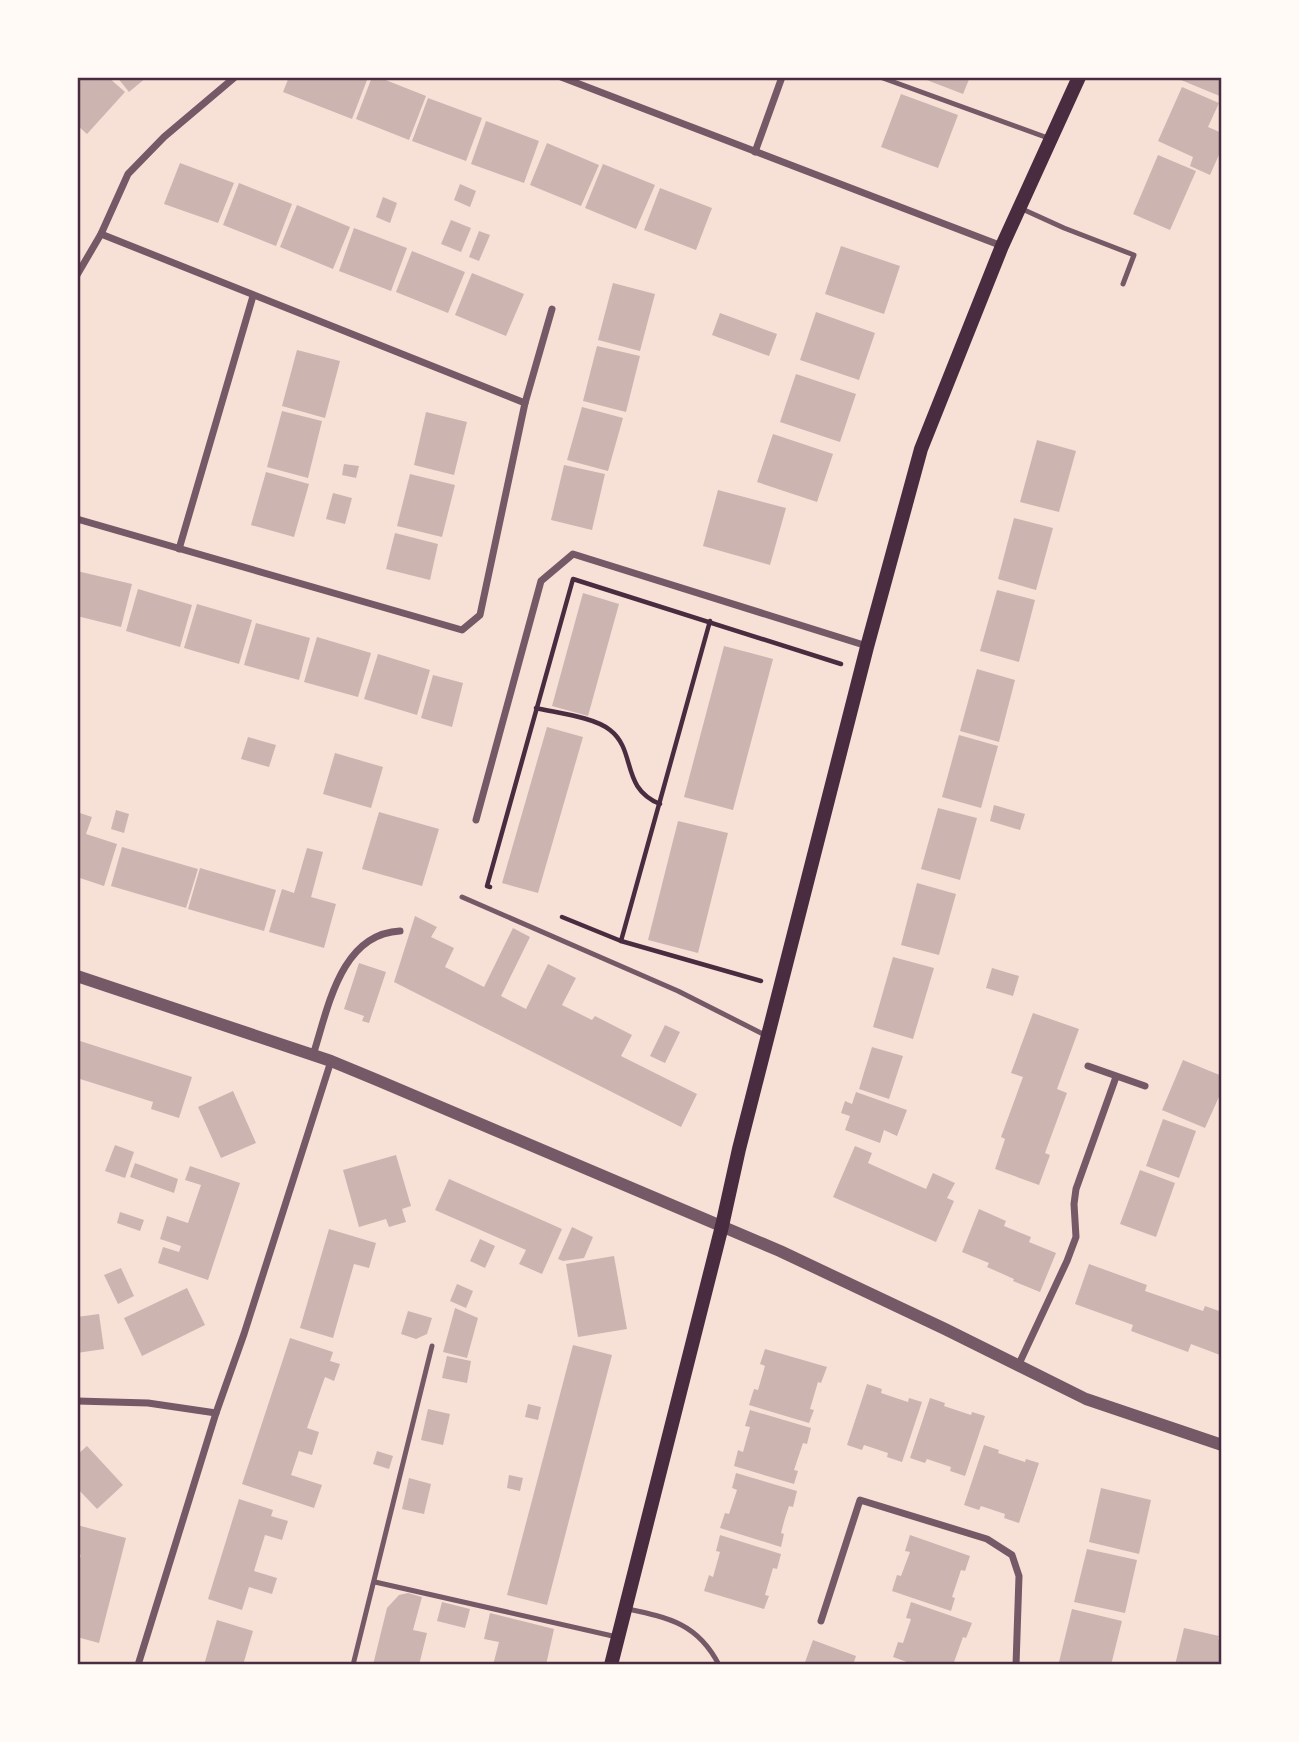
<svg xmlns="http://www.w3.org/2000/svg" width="1299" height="1742" viewBox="0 0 1299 1742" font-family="Commissioner,sans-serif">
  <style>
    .building { fill: #ccb4b1 }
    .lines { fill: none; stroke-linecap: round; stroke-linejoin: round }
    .path { stroke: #4a2c40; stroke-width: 4.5 }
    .service { stroke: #755966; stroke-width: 5 }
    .minor { stroke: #755966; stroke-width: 7 }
    .tertiary { stroke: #755966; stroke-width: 12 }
    .secondary { stroke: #4a2c40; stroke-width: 14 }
    .neatline { fill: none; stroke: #4a2c40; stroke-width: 2.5 }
  </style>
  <rect width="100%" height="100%" fill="#f7e1d7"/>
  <g class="building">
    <polygon points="79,77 108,77 125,92 87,134 77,125 77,79"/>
    <polygon points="117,77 147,77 129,92"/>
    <polygon points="289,77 360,77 367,80 352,119 283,92"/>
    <polygon points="372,77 378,77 426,96 409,140 356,119"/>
    <polygon points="919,77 970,77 963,94"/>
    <polygon points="1182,77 1222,77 1222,97 1181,80"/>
    <polygon points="1182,87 1219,103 1208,127 1222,133 1222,148 1210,175 1190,166 1193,157 1158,141"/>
    <polygon points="901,94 958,115 938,168 881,147"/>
    <polygon points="428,98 482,118 466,161 412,141"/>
    <polygon points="486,121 539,141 524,183 471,164"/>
    <polygon points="547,143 599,165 581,206 530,185"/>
    <polygon points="1158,155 1196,171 1170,230 1133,214"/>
    <polygon points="180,163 234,183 218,223 164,204"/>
    <polygon points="603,164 655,185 636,229 585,208"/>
    <polygon points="239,183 292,204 276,246 223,225"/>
    <polygon points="460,184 476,191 470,207 454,200"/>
    <polygon points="660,188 712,208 696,250 644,230"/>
    <polygon points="383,197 397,203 390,223 376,217"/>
    <polygon points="297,205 350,227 333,269 280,247"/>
    <polygon points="451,220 471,228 461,252 441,244"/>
    <polygon points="354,228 407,248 391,291 339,271"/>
    <polygon points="479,231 490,235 479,261 469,257"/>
    <polygon points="841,246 900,266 884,314 825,294"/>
    <polygon points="412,251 465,272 448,313 396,292"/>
    <polygon points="472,273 524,294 506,336 455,315"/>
    <polygon points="613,283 655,294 640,351 598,340"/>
    <polygon points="816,312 875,333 859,380 800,360"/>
    <polygon points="720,313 777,334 769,356 712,335"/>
    <polygon points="597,346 640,356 626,412 583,401"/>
    <polygon points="297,350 340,361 325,418 282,406"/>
    <polygon points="796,374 856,394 840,442 780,422"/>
    <polygon points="582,407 623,418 608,471 567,460"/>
    <polygon points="282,411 322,421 308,478 267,467"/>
    <polygon points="426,412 467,422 454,475 414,465"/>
    <polygon points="773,434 833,454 817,502 757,482"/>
    <polygon points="1037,440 1076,451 1059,512 1020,502"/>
    <polygon points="344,464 359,466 356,478 342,475"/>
    <polygon points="564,465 605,474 592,530 551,520"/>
    <polygon points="266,472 309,484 294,537 251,525"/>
    <polygon points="410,474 455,485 442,537 397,526"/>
    <polygon points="718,490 786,508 770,565 703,546"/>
    <polygon points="333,493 352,498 345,524 326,519"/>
    <polygon points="1014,518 1053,528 1036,590 998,579"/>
    <polygon points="395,533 438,544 430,580 386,569"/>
    <polygon points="77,571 132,584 121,627 77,616"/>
    <polygon points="138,589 192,605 180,647 126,631"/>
    <polygon points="997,590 1035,600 1019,662 980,651"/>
    <polygon points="583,593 619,604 588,716 552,706"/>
    <polygon points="197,604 252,620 239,664 184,648"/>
    <polygon points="256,623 310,638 299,680 244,665"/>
    <polygon points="317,637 371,653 358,697 304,682"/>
    <polygon points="724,646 773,659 733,810 684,797"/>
    <polygon points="378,654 430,670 417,715 364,699"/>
    <polygon points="977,669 1015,680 999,742 960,731"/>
    <polygon points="433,675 463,683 452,727 421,718"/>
    <polygon points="547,727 583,737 538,893 502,883"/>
    <polygon points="959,735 998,746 981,808 942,797"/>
    <polygon points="248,737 276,745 269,767 241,759"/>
    <polygon points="335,753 383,767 371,808 323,794"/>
    <polygon points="994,805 1025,814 1020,830 990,821"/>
    <polygon points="938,808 977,818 960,880 921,869"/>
    <polygon points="116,810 129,814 124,833 111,829"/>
    <polygon points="77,812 92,817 86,834 117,844 104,886 77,877"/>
    <polygon points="379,812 439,829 422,886 362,869"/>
    <polygon points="678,821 728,833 698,953 648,940"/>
    <polygon points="122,847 198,869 186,908 111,886"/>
    <polygon points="307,848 323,852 311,897 336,904 324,948 269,932 282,889 294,893"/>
    <polygon points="200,868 276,890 264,931 188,909"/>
    <polygon points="917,883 956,894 939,955 901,945"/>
    <polygon points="415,916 437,927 431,937 454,948 445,967 484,987 513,928 530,937 501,996 526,1009 548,964 576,978 562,1005 592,1020 595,1016 632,1035 621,1056 697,1094 681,1127 394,982"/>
    <polygon points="893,957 934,968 913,1039 873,1027"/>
    <polygon points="359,963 386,972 369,1023 362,1021 364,1016 344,1009"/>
    <polygon points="992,968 1019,976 1013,996 986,988"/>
    <polygon points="1033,1013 1079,1029 1057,1089 1067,1093 1045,1153 1050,1155 1039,1185 995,1169 1005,1139 1001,1137 1023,1077 1011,1073"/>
    <polygon points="665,1025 680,1032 665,1063 650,1056"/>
    <polygon points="77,1040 192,1077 179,1118 151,1109 153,1102 77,1078"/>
    <polygon points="872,1047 903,1056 889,1099 859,1089"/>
    <polygon points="1183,1060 1222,1076 1222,1090 1205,1128 1162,1110"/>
    <polygon points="233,1091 256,1143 221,1158 198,1107"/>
    <polygon points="856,1092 907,1110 897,1136 884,1130 880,1143 845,1130 850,1116 841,1113 845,1101 852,1104"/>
    <polygon points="1163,1119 1196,1131 1179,1178 1146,1166"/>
    <polygon points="115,1145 134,1152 125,1178 105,1171"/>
    <polygon points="855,1146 872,1153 868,1163 926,1189 933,1173 955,1183 947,1198 954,1201 936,1242 833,1197"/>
    <polygon points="396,1155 411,1206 402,1209 406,1222 389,1227 386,1219 359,1227 343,1170"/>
    <polygon points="135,1163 178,1179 174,1193 130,1177"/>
    <polygon points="190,1166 240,1183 208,1280 158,1263 163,1247 179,1252 181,1246 160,1239 167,1216 188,1223 201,1185 185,1180"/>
    <polygon points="1140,1170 1175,1183 1156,1237 1120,1224"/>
    <polygon points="449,1179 562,1229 542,1274 519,1264 526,1250 435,1210"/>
    <polygon points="979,1209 1006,1221 1004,1226 1031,1237 1029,1242 1056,1253 1040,1292 1013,1281 1014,1279 987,1267 989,1263 962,1252"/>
    <polygon points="120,1212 144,1220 140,1231 117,1223"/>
    <polygon points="572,1227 593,1237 584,1258 563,1261 558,1259"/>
    <polygon points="329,1229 376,1243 369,1268 354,1264 333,1338 300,1328"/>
    <polygon points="480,1239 495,1246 485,1268 470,1261"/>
    <polygon points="614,1256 627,1329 578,1337 566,1264"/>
    <polygon points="1089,1264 1147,1285 1145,1291 1203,1311 1205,1306 1222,1312 1220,1355 1191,1344 1188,1352 1131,1331 1133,1325 1075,1304"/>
    <polygon points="121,1268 134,1296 118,1304 104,1275"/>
    <polygon points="457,1284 473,1291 466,1308 450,1301"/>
    <polygon points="187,1288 205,1325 142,1356 124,1318"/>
    <polygon points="455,1308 478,1318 467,1358 443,1352"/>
    <polygon points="408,1311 432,1318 427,1334 416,1339 401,1334"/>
    <polygon points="99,1314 104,1349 77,1353 77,1317"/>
    <polygon points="290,1338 333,1352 330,1361 340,1364 334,1381 325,1377 307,1428 319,1432 312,1455 299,1451 291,1475 322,1485 314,1508 242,1484"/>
    <polygon points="573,1345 612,1355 547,1605 507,1595"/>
    <polygon points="765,1349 827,1367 821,1383 818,1382 810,1409 814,1410 809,1423 749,1405 754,1389 758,1390 765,1366 760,1364"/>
    <polygon points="447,1356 471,1361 467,1383 442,1378"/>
    <polygon points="867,1384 882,1389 881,1393 908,1402 909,1398 922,1402 902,1462 887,1457 888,1453 864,1445 862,1450 847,1445"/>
    <polygon points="930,1398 945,1403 944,1406 971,1415 972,1412 985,1416 965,1476 950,1471 951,1467 927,1459 925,1463 910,1458"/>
    <polygon points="528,1404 541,1407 538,1420 525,1417"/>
    <polygon points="428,1409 450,1414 443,1445 421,1440"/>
    <polygon points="750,1410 811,1428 807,1444 803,1443 794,1470 798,1471 794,1484 734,1466 738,1450 743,1452 750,1427 745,1426"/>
    <polygon points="984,1445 999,1450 998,1453 1025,1462 1026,1459 1039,1463 1019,1523 1004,1518 1005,1514 981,1506 979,1510 964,1505"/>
    <polygon points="87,1446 123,1485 97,1509 77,1488 77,1455"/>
    <polygon points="377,1451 393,1456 389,1469 373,1464"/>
    <polygon points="736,1473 797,1491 793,1507 789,1506 785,1518 781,1533 784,1534 781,1547 720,1528 725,1513 729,1514 737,1490 732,1488"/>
    <polygon points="509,1475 523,1478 520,1491 507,1488"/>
    <polygon points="409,1478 431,1484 424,1514 402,1509"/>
    <polygon points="1101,1488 1151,1500 1139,1554 1089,1542"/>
    <polygon points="239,1499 273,1510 271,1516 288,1521 282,1540 265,1535 254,1571 277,1578 272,1594 249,1587 242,1610 208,1599"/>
    <polygon points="77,1525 126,1538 99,1643 77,1637 77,1570 81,1555 77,1553"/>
    <polygon points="720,1535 781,1554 777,1569 773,1568 765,1595 769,1596 764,1609 704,1591 709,1575 713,1577 720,1552 716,1551"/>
    <polygon points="910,1535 970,1556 965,1571 961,1570 952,1597 955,1598 951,1611 892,1591 897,1575 901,1576 910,1552 905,1551"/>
    <polygon points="1087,1549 1137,1560 1125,1613 1074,1602"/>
    <polygon points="408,1593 422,1597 413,1630 427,1633 419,1665 373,1665 387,1608 399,1595"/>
    <polygon points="442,1602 470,1609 465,1628 437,1621"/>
    <polygon points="911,1602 972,1623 966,1638 963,1637 953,1665 915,1665 893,1657 898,1642 903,1643 911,1619 906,1618"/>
    <polygon points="1072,1609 1122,1621 1111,1665 1070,1665 1059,1662"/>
    <polygon points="490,1613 554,1629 546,1665 493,1665 499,1642 484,1639"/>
    <polygon points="217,1620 253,1631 243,1665 204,1665"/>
    <polygon points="1184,1628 1219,1636 1218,1639 1222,1640 1222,1665 1175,1665"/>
    <polygon points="813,1640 856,1656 853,1665 804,1665"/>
  </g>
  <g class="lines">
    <g class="path">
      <path d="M536,708C557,713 594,717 610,730C637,751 620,788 660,804"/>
      <polyline points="490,887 487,886 573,579 841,664"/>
      <polyline points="562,917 621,941 710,621"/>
      <polyline points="621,941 761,981"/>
    </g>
    <g class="service">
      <polyline points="880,77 1048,138"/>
      <polyline points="1020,208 1064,228 1134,255 1123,284"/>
      <polyline points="462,897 678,991 765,1035"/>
      <polyline points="375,1582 617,1637"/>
      <path d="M628,1609C670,1618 698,1624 719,1665"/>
      <polyline points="353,1665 432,1346"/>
    </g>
    <g class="minor">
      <polyline points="561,77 1002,246"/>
      <polyline points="755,152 782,77"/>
      <polyline points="101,234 525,403"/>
      <polyline points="77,275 101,234 128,174 164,137 235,77"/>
      <polyline points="77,519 462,630 480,615 525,403 552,309"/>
      <polyline points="179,549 253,296"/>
      <polyline points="476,820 541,581 573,554 867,646"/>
      <path d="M313,1055C328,1009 340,934 400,931"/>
      <polyline points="1088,1066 1145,1086"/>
      <polyline points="1018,1366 1067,1261 1076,1237 1074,1204 1076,1189 1116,1077"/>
      <polyline points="77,1401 148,1403 216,1413"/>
      <polyline points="821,1621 860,1500 987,1539 1012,1555 1019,1576 1016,1665"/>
      <polyline points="138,1665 216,1413 244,1334 331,1061"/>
    </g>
    <polyline class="tertiary" points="77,976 331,1061 377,1080 780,1251 945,1329 1086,1399 1222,1445"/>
    <polyline class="secondary" points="611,1665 722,1226 739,1149 867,647 921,449 1002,246 1079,77"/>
  </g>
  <rect width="1299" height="1742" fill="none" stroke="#fffaf5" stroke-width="158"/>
  <rect x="79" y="79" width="1141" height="1584" class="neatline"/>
</svg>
